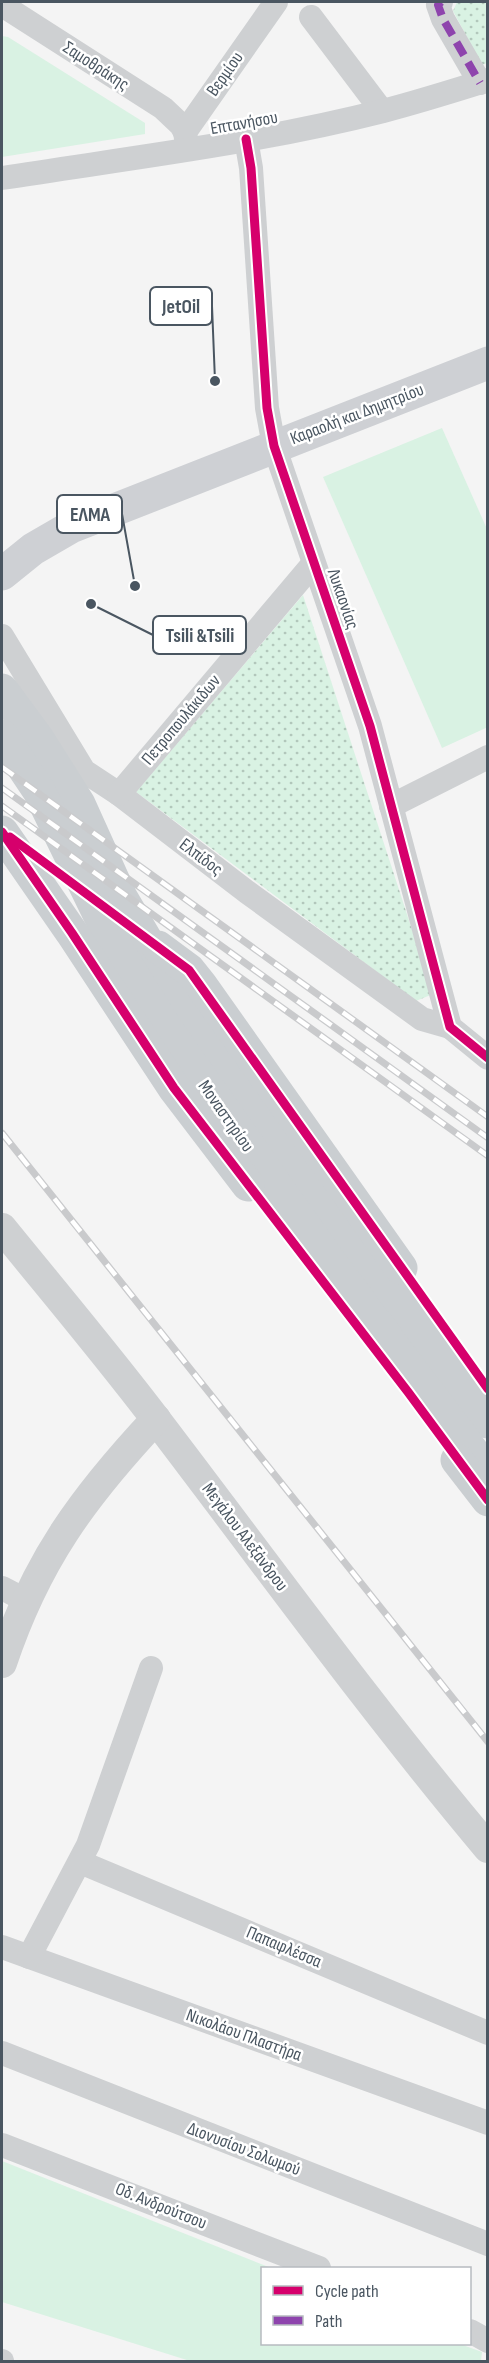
<svg xmlns="http://www.w3.org/2000/svg" width="489" height="2363" viewBox="0 0 489 2363" font-family="'Sofia Sans Condensed',sans-serif">
  <style>
    .grass { fill: #d9f2e3 }
    .park { fill: url(#park-dots) }
    .lines { fill: none; stroke-linecap: round; stroke-linejoin: round }
    .minor { stroke: #ced0d2; stroke-width: 24 }
    .tertiary { stroke: #ced0d2; stroke-width: 30 }
    .secondary { stroke: #ced0d4; stroke-width: 33 }
    .primary { stroke: #caced1; stroke-width: 33 }
    .rail-casing { stroke: #c9cacc; stroke-width: 7 }
    .rail { stroke: #fff; stroke-width: 4.5; stroke-dasharray: 14; stroke-linecap: butt }
    .quiet { stroke: #8e44ad; stroke-width: 8; stroke-dasharray: 15 8; stroke-linecap: butt }
    .cycleway-casing { stroke: #fff; stroke-width: 13 }
    .cycleway { stroke: #d6006c; stroke-width: 9 }
    .labels { text-anchor: middle; dominant-baseline: central; stroke-width: 5; stroke-linejoin: round; paint-order: stroke }
    .street-label { font-size: 18px; fill: #4a5661; stroke: #fff }
    .leader { fill: none; stroke: #4a5661; stroke-width: 2 }
    .callout-dot { fill: #4a5661; stroke: #fff; stroke-width: 2 }
    .callout { fill: #fff; stroke: #4a5661; stroke-width: 2 }
    .callout-label { font-size: 20px; text-anchor: middle; font-weight: bold; fill: #4a5661 }
  </style>
  <defs>
    <pattern id="park-dots" width="8" height="8" patternUnits="userSpaceOnUse" patternTransform="scale(1.5)"><rect width="8" height="8" fill="#d9f2e3"/><path d="M2 2h.1M6 6h.1" fill="none" stroke="#b2c7bb" stroke-width="1.8" stroke-linecap="round"/></pattern>
  </defs>
  <rect width="100%" height="100%" fill="#f4f4f4"/>
  <g class="grass">
    <polygon points="2,36 8,37 145,123 145,134 2,157"/>
    <polygon points="442,428 487,529 488,727 442,748 323,477"/>
    <polygon points="2,2161 271,2268 262,2268 262,2344 460,2344 482,2352 481,2361 190,2361 2,2302"/>
  </g>
  <g class="park">
    <polygon points="457,2 487,2 487,63 482,65 453,11"/>
    <polygon points="303,595 433,994 416,1001 136,792"/>
  </g>
  <g class="lines">
    <g class="minor">
      <polyline points="441,2 438,5 443,19 480,83"/>
      <polyline points="2,5 163,108 181,125 185,132"/>
      <polyline points="311,17 382,111"/>
      <polyline points="246,139 251,168 267,408 274,446 370,726 450,1027 488,1058"/>
      <polyline points="187,145 185,132 276,2"/>
      <path d="M2,178C129,158 257,143 383,111C418,102 453,91 488,80"/>
      <polyline points="2,636 84,771 119,794 247,892 422,1019 450,1027"/>
      <polyline points="119,794 313,564"/>
      <polyline points="391,806 488,757"/>
      <polyline points="2,1588 25,1600"/>
      <polyline points="80,1862 488,2033"/>
      <polyline points="2,1947 488,2123"/>
      <polyline points="29,1957 88,1845 151,1668"/>
      <polyline points="2,2053 488,2244"/>
      <polyline points="2,2145 319,2268"/>
      <polyline points="470,2331 488,2341"/>
      <polyline points="2,2361 2,2362"/>
    </g>
    <g class="tertiary">
      <path d="M2,1228C54,1292 108,1356 158,1422C267,1565 372,1710 488,1848"/>
      <path d="M2,1663C36,1561 83,1497 156,1419"/>
    </g>
    <polyline class="secondary" points="2,574 33,549 71,527 488,363"/>
    <g class="primary">
      <polyline points="2,690 38,739 79,804 121,897 189,1013 301,1170 488,1422"/>
      <polyline points="2,736 39,791 113,943 164,1025 327,1258 488,1472"/>
      <polyline points="2,832 72,933 174,1088 248,1185"/>
      <polyline points="158,947 189,970 201,985 401,1268"/>
      <polyline points="457,1460 488,1500"/>
    </g>
    <defs>
      <g id="rail">
        <polyline points="2,767 488,1117"/>
        <polyline points="2,788 488,1138"/>
        <polyline points="2,806 488,1156"/>
        <polyline points="2,1133 488,1742"/>
      </g>
    </defs>
    <use href="#rail" class="rail-casing"/>
    <use href="#rail" class="rail"/>
    <polyline class="quiet" points="441,2 438,5 443,19 480,83"/>
    <defs>
      <g id="cycleway">
        <polyline points="246,139 251,168 267,408 274,446 370,726 450,1027 488,1058"/>
        <polyline points="2,832 72,933 174,1088 408,1392 488,1500"/>
        <polyline points="10,837 189,970 488,1389"/>
      </g>
    </defs>
    <use href="#cycleway" class="cycleway-casing"/>
    <use href="#cycleway" class="cycleway"/>
  </g>
  <g class="labels">
    <g class="street-label">
      <text transform="translate(96 66) rotate(33)">Σαμοθράκης</text>
      <text transform="translate(225 74) rotate(-55)">Βερμίου</text>
      <text transform="translate(244 123) rotate(-10)">Επτανήσου</text>
      <text transform="translate(357 414) rotate(-21)">Καραολή και Δημητρίου</text>
      <text transform="translate(343 599) rotate(71)">Λυκαονίας</text>
      <text transform="translate(181 720) rotate(-50)">Πετροπουλάκιδων</text>
      <text transform="translate(201 857) rotate(37)">Ελπίδος</text>
      <text transform="translate(226 1116) rotate(55)">Μοναστηρίου</text>
      <text transform="translate(245 1537) rotate(53)">Μεγάλου Αλεξάνδρου</text>
      <text transform="translate(284 1947) rotate(23)">Παπαφλέσσα</text>
      <text transform="translate(244 2035) rotate(20)">Νικολάου Πλαστήρα</text>
      <text transform="translate(244 2149) rotate(21)">Διονυσίου Σολωμού</text>
      <text transform="translate(161 2206) rotate(22)">Οδ. Ανδρούτσου</text>
    </g>
  </g>
  <path class="leader" d="M215 381L212 306M135 586L122 514M91 604L153 635"/>
  <g class="callout-dot">
    <circle cx="215" cy="381" r="6"/>
    <circle cx="135" cy="586" r="6"/>
    <circle cx="91" cy="604" r="6"/>
  </g>
  <g class="callout">
    <rect x="150" y="287" width="62" height="38" rx="6"/>
    <rect x="57" y="495" width="65" height="38" rx="6"/>
    <rect x="153" y="616" width="93" height="38" rx="6"/>
  </g>
  <g class="callout-label">
    <text x="181" y="313">JetOil</text>
    <text x="90" y="521">ΕΛΜΑ</text>
    <text x="200" y="642">Tsili &amp;Tsili</text>
  </g>
  <rect width="489" height="2363" fill="none" stroke="#4a5661" stroke-width="6"/>
  <rect x="261" y="2267" width="210" height="78" fill="#ffffff" stroke="#b7bbc0" stroke-width="1.5"/>
  <rect x="273" y="2286" width="30" height="9" fill="#d6006c" stroke="#b7bbc0" stroke-width="1.5"/>
  <text x="315" y="2297" font-size="18" fill="#4a5661">Cycle path</text>
  <rect x="273" y="2316" width="30" height="9" fill="#8e44ad" stroke="#b7bbc0" stroke-width="1.5"/>
  <text x="315" y="2327" font-size="18" fill="#4a5661">Path</text>
</svg>
